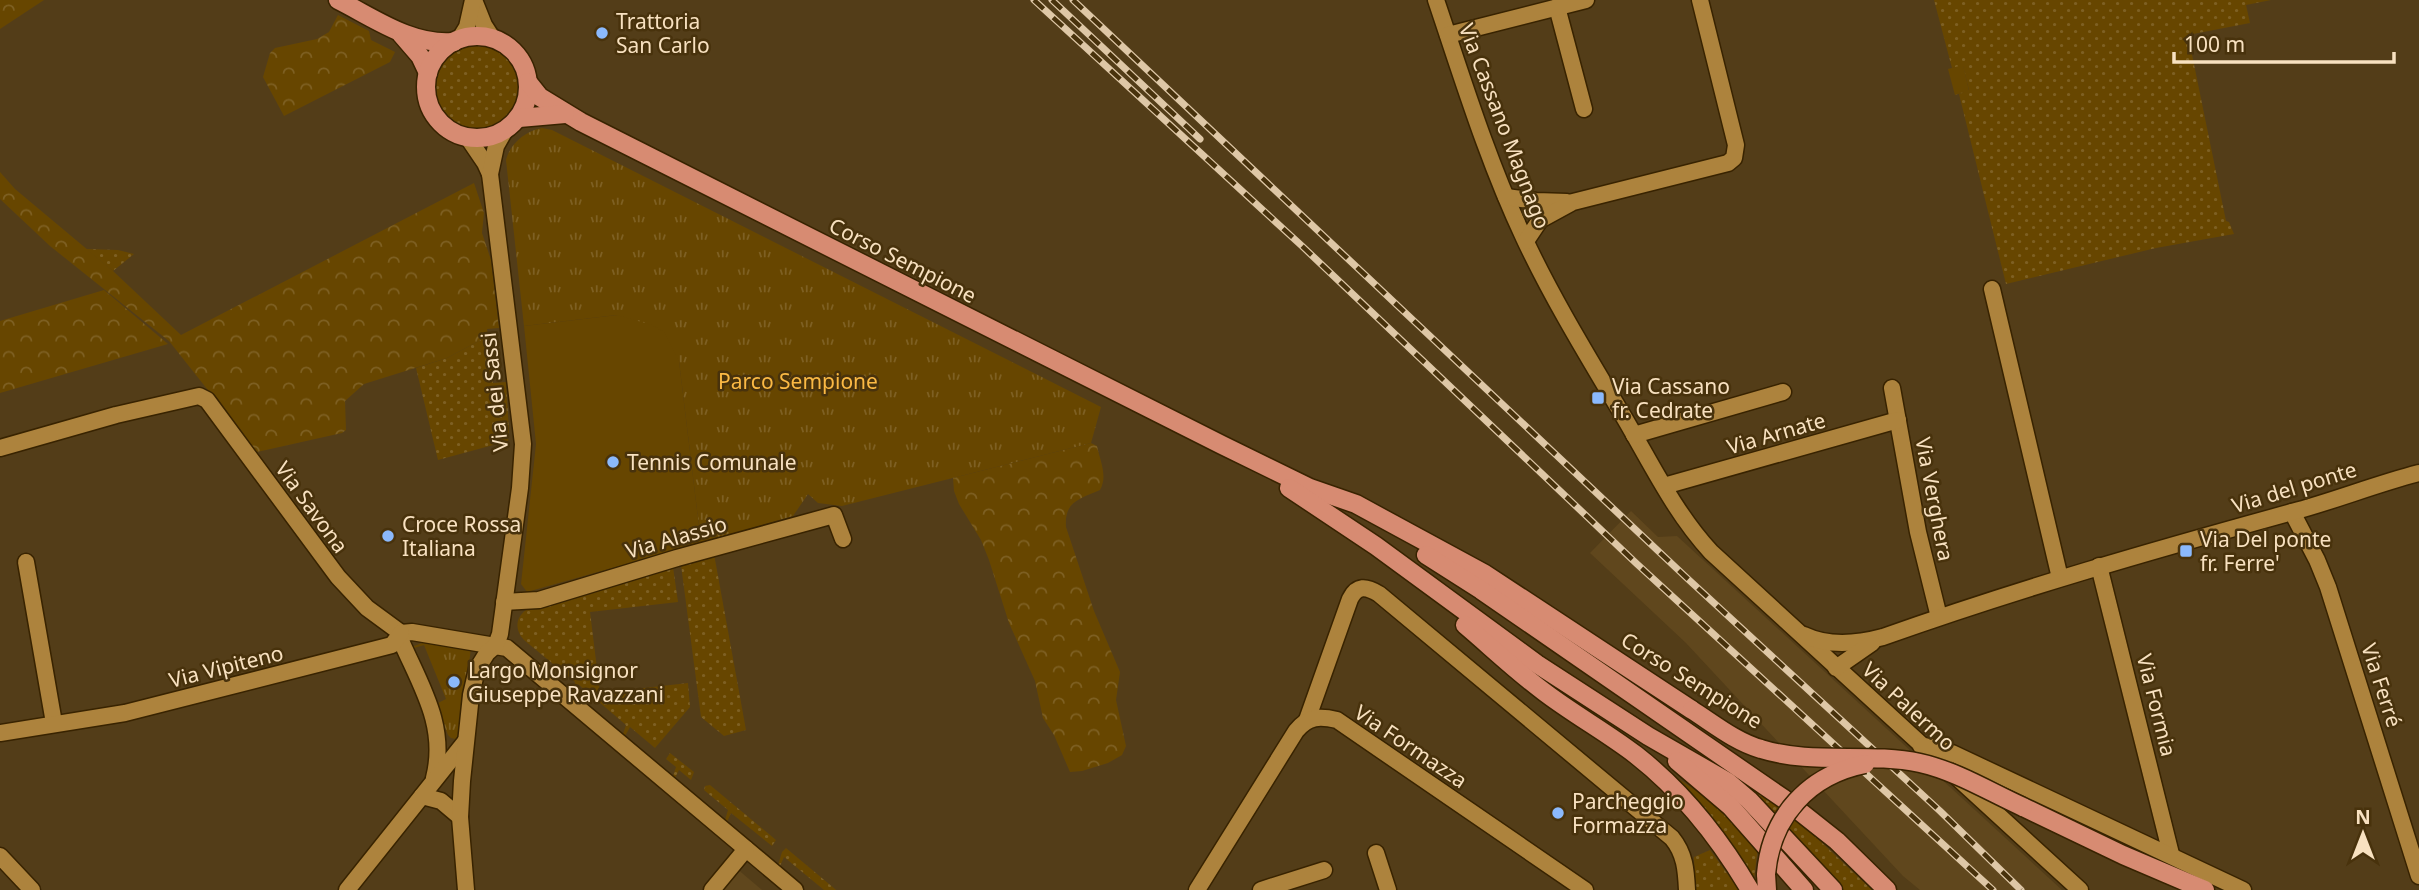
<svg xmlns="http://www.w3.org/2000/svg" width="2419" height="890" viewBox="0 0 2419 890" font-family="'Noto Sans',sans-serif">
  <style>
    .built { fill: #60471d }
    .grass { fill: url(#grass-dots) }
    .forest { fill: url(#forest-crowns) }
    .park { fill: url(#park-tufts) }
    .pitch { fill: #674600 }
    .lines { fill: none; stroke-linecap: round; stroke-linejoin: round }
    .minor-casing { stroke: #382300; stroke-width: 19 }
    .major-casing { stroke: #382300; stroke-width: 21 }
    .minor { stroke: #ad833d; stroke-width: 16 }
    .major { stroke: #d78b72; stroke-width: 18 }
    .rail-casing { stroke: #dec7a6; stroke-width: 7 }
    .rail { stroke: #48320c; stroke-width: 4.5; stroke-dasharray: 13; stroke-linecap: butt }
    .major-bridge-casing { stroke: #382300; stroke-width: 21; stroke-linecap: butt }
    .major-bridge { stroke: #d78b72; stroke-width: 18 }
    .poi-dot { fill: #8bb9fc; stroke: #48320c; stroke-width: 2.5 }
    .labels { text-anchor: middle; dominant-baseline: central; stroke-width: 5; stroke-linejoin: round; paint-order: stroke }
    .poi-label { font-size: 21px; fill: #f8e1c0; stroke: #48320c; text-anchor: start }
    .street-label { font-size: 21px; fill: #f8e1c0; stroke: #48320c }
    .park-label { font-size: 21px; fill: #fbb944; stroke: #48320c }
  </style>
  <defs>
    <pattern id="grass-dots" width="8" height="8" patternUnits="userSpaceOnUse" patternTransform="scale(1.75)"><rect width="8" height="8" fill="#674600"/><path d="M2 2h.1M6 6h.1" fill="none" stroke="#7e6023" stroke-width="1.8" stroke-linecap="round"/></pattern>
    <pattern id="forest-crowns" width="20" height="18" patternUnits="userSpaceOnUse" patternTransform="scale(1.75)"><rect width="20" height="18" fill="#674600"/><path d="M2 6a3 3 0 1 1 6 0M12 15a3 3 0 1 1 6 0" fill="none" stroke="#7e6023"/></pattern>
    <pattern id="park-tufts" width="24" height="20" patternUnits="userSpaceOnUse" patternTransform="scale(1.75)"><rect width="24" height="20" fill="#674600"/><path d="M3 7l-1-3M5 7V3M7 7l1-3M15 17l-1-3M17 17v-4M19 17l1-3" fill="none" stroke="#7e6023"/></pattern>
  </defs>
  <rect width="100%" height="100%" fill="#533d18"/>
  <g class="built">
    <polygon points="1631,511 1658,537 1677,536 2062,890 1920,890 1903,876 1686,643 1590,553"/>
    <polygon points="736,868 762,890 719,890"/>
  </g>
  <g class="grass">
    <polygon points="1934,0 2271,0 2246,5 2250,23 2188,35 2226,221 2229,222 2234,234 2156,248 2006,284 1959,94 1969,90 1963,66 1952,68"/>
    <circle cx="478" cy="87" r="43"/>
    <polygon points="86,249 118,250 134,254 113,271"/>
    <polygon points="488,336 493,383 506,382 509,431 508,441 438,460 416,368 447,358"/>
    <polygon points="714,554 746,730 724,736 701,717 681,565"/>
    <path d="M673,567L678,602L590,612L600,693L688,683L690,707L655,748L630,727L625,736L623,734L626,725L578,684L575,694L573,692L575,682L524,640C515,630 515,618 526,610Z"/>
    <polygon points="1625,742 1708,799 1723,811 1758,847 1753,886"/>
    <polygon points="670,753 694,772 691,780 679,770 675,778 673,776 676,767 666,759"/>
    <polygon points="1747,784 1803,825 1872,890 1837,890 1744,785"/>
    <polygon points="710,785 776,840 772,846 731,813 727,822 725,820 728,810 704,790 705,786"/>
    <polygon points="786,848 835,889 836,890 824,890 784,857 780,866 778,865 782,852"/>
    <polygon points="1710,850 1739,890 1695,890 1694,857"/>
  </g>
  <g class="forest">
    <polygon points="0,0 44,0 0,29"/>
    <polygon points="338,15 369,31 371,40 395,52 390,62 284,116 263,77 270,53 275,48 317,39 329,32"/>
    <polygon points="0,172 15,189 113,271 181,335 474,183 484,213 482,233 491,260 499,328 487,329 488,336 447,358 364,384 345,401 346,430 342,433 257,452 169,341 50,246 0,199"/>
    <polygon points="104,290 168,344 0,393 0,321"/>
    <path d="M1091,443L1097,446C1100,461 1108,476 1100,490C1080,499 1064,501 1066,527L1094,611L1120,672L1116,700L1126,746L1122,755L1108,763L1082,771L1070,772L1054,735L1043,718L1035,681L1009,623L989,560L981,540L959,504L954,491L953,478Z"/>
  </g>
  <g class="park">
    <polygon points="1963,65 1969,91 1955,95 1948,69"/>
    <path d="M542,128L552,130L1101,407L1091,443L842,506L818,503L808,494L793,516L701,543L679,361L617,315L524,326L506,160C510,144 525,131 542,128Z"/>
    <polygon points="428,641 471,648 460,734 456,739 451,738 448,735 436,704 446,699 424,645 414,648 414,646"/>
  </g>
  <polygon class="pitch" points="617,315 652,325 664,332 679,361 701,543 527,592 521,584 536,444 524,326"/>
  <g class="lines">
    <defs>
      <g id="minor">
        <polyline points="474,0 484,25 493,39"/>
        <path d="M1436,0C1463,80 1488,162 1524,238C1553,300 1590,360 1625,419C1652,465 1675,513 1711,552L2080,890"/>
        <polyline points="1557,7 1584,109"/>
        <polyline points="1448,35 1586,0"/>
        <polyline points="459,40 467,27 473,0"/>
        <polyline points="468,138 485,163 490,174"/>
        <polyline points="1506,197 1536,201 1567,202"/>
        <polyline points="1526,241 1540,220 1573,202 1728,163 1734,158 1736,145 1700,0"/>
        <polyline points="1992,289 2060,578"/>
        <polyline points="1892,388 1918,532 1939,617"/>
        <polyline points="1634,435 1783,392"/>
        <polyline points="0,448 116,415 199,396 207,400 338,577 367,608 401,633"/>
        <polyline points="1664,486 1898,420"/>
        <polyline points="2292,512 2317,560 2328,587 2419,876"/>
        <polyline points="26,562 54,723"/>
        <polyline points="2099,566 2171,854"/>
        <polyline points="504,602 539,600 677,558 834,515 843,539"/>
        <polyline points="401,633 412,632 507,648 795,890"/>
        <path d="M401,633L402,643C422,688 447,727 434,778"/>
        <path d="M1804,635C1829,647 1857,644 1883,637C2018,589 2154,550 2292,512C2334,501 2376,484 2419,473"/>
        <polyline points="1836,668 1872,643"/>
        <path d="M1307,720L1350,599C1357,585 1366,586 1379,594L1672,838C1685,854 1686,870 1687,890"/>
        <polyline points="0,733 125,713 392,645 401,633"/>
        <polyline points="1921,746 1934,747 1952,753 2243,890"/>
        <polyline points="422,796 441,801 460,817"/>
        <polyline points="1376,853 1388,890"/>
        <polyline points="0,856 32,890"/>
        <polyline points="347,890 465,742"/>
        <polyline points="466,890 460,817 462,781 471,695 477,669 487,653 496,645 500,634 520,488 523,444 490,174 496,146 504,132"/>
        <polyline points="712,890 746,849"/>
        <path d="M1197,890L1296,731C1308,716 1320,716 1337,720L1585,890"/>
        <polyline points="1261,890 1324,870"/>
      </g>
      <g id="major">
        <path d="M338,0C374,18 412,46 454,42"/>
        <polyline points="401,34 420,56 428,73"/>
        <circle cx="477" cy="87" r="51"/>
        <polyline points="528,82 540,97 581,122 1222,445 1310,488 1356,504 1485,574 1692,710"/>
        <polyline points="519,118 565,114"/>
        <polyline points="1289,488 1376,546 1537,664 1648,736 1728,782 1749,800 1833,890"/>
        <polyline points="1426,555 1481,590 1784,799 1837,841 1887,890"/>
        <path d="M1465,625C1491,647 1516,671 1543,691C1573,714 1606,732 1636,755C1682,791 1720,839 1750,890"/>
        <polyline points="1677,761 1731,807 1804,890"/>
        <polyline points="2023,807 2123,855 2205,890"/>
        <polyline points="1766,874 1767,890"/>
      </g>
    </defs>
    <use href="#minor" class="minor-casing"/>
    <use href="#major" class="major-casing"/>
    <use href="#minor" class="minor"/>
    <use href="#major" class="major"/>
    <defs>
      <g id="rail">
        <polyline points="1034,0 1302,246 1637,564 1993,890"/>
        <polyline points="1052,0 1200,139"/>
        <polyline points="1073,0 1689,580 1940,811 2021,890"/>
      </g>
    </defs>
    <use href="#rail" class="rail-casing"/>
    <use href="#rail" class="rail"/>
    <defs>
      <g id="major-bridge">
        <path d="M1692,710C1714,724 1736,742 1761,749C1812,765 1868,752 1920,763C1956,771 1990,792 2023,807"/>
        <path d="M1766,874C1771,816 1809,775 1865,764"/>
      </g>
    </defs>
    <use href="#major-bridge" class="major-bridge-casing"/>
    <use href="#major-bridge" class="major-bridge"/>
  </g>
  <g class="poi-dot">
    <circle cx="602" cy="33" r="7"/>
    <rect x="1591" y="391" width="14" height="14" rx="3.5"/>
    <circle cx="613" cy="462" r="7"/>
    <circle cx="388" cy="536" r="7"/>
    <rect x="2179" y="544" width="14" height="14" rx="3.5"/>
    <circle cx="454" cy="682" r="7"/>
    <circle cx="1558" cy="813" r="7"/>
  </g>
  <g class="labels">
    <g class="poi-label">
      <text x="616" y="21">Trattoria<tspan x="616" dy="24">San Carlo</tspan></text>
      <text x="1612" y="386">Via Cassano<tspan x="1612" dy="24">fr. Cedrate</tspan></text>
      <text x="627" y="462">Tennis Comunale</text>
      <text x="402" y="524">Croce Rossa<tspan x="402" dy="24">Italiana</tspan></text>
      <text x="2200" y="539">Via Del ponte<tspan x="2200" dy="24">fr. Ferre'</tspan></text>
      <text x="468" y="670">Largo Monsignor<tspan x="468" dy="24">Giuseppe Ravazzani</tspan></text>
      <text x="1572" y="801">Parcheggio<tspan x="1572" dy="24">Formazza</tspan></text>
    </g>
    <g class="street-label">
      <text transform="translate(1505 126) rotate(69)">Via Cassano Magnago</text>
      <text transform="translate(903 260) rotate(27)">Corso Sempione</text>
      <text transform="translate(494 392) rotate(-96)">Via dei Sassi</text>
      <text transform="translate(1776 433) rotate(-16)">Via Arnate</text>
      <text transform="translate(2294 487) rotate(-17)">Via del ponte</text>
      <text transform="translate(1935 499) rotate(79)">Via Verghera</text>
      <text transform="translate(312 507) rotate(54)">Via Savona</text>
      <text transform="translate(676 537) rotate(-16)">Via Alassio</text>
      <text transform="translate(226 666) rotate(-14)">Via Vipiteno</text>
      <text transform="translate(1692 680) rotate(32)">Corso Sempione</text>
      <text transform="translate(2382 685) rotate(72)">Via Ferré</text>
      <text transform="translate(2157 705) rotate(76)">Via Formia</text>
      <text transform="translate(1909 706) rotate(43)">Via Palermo</text>
      <text transform="translate(1411 746) rotate(34)">Via Formazza</text>
    </g>
    <g class="park-label">
      <text x="798" y="381">Parco Sempione</text>
    </g>
  </g>
  <g transform="translate(2363 834)" stroke="#48320c" stroke-width="5" paint-order="stroke">
  <path d="M0-5L12 26L0 18L-12 26Z" fill="#f8e1c0"/>
  <text y="-10" font-size="19" font-weight="bold" text-anchor="middle" fill="#f8e1c0">N</text>
  </g>
  <path d="M2174 52v10h220v-10" fill="none" stroke="#f8e1c0" stroke-width="3.5"/>
  <text x="2184" y="52" font-size="21" fill="#f8e1c0" stroke="#48320c" stroke-width="5" paint-order="stroke">100 m</text>
</svg>
